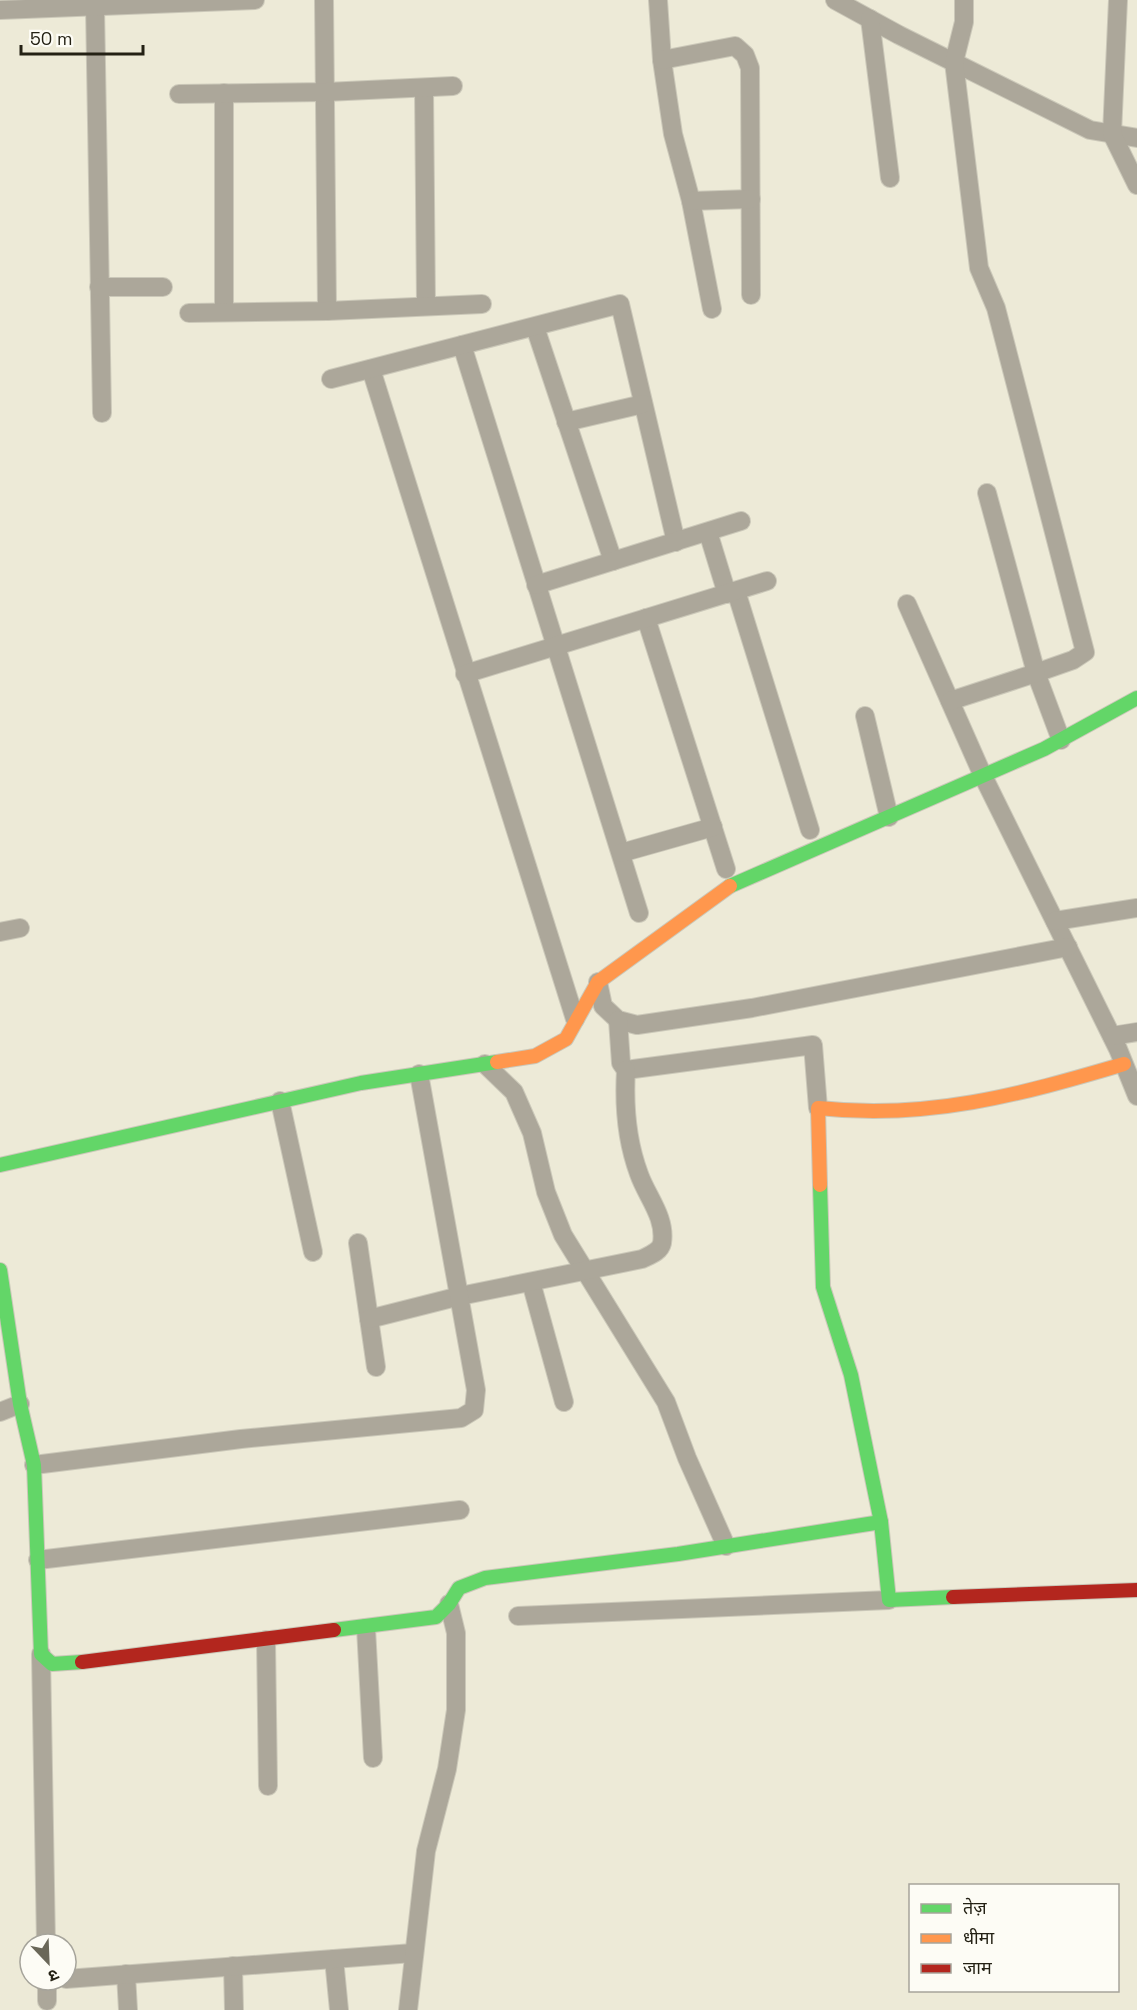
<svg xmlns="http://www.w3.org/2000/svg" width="1137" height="2010" viewBox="0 0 1137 2010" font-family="'Space Grotesk','Noto Sans Devanagari',sans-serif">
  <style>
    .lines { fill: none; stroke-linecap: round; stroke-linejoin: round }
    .street-casing { stroke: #cbc8b9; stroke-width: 20 }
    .fast-casing { stroke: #cbc8b9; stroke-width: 16 }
    .slow-casing { stroke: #cbc8b9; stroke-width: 16 }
    .jam-casing { stroke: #cbc8b9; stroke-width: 16 }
    .street { stroke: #aca79a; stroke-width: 18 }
    .fast { stroke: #63d668; stroke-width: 14 }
    .slow { stroke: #ff974d; stroke-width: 14 }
    .jam { stroke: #b3261e; stroke-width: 14 }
  </style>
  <rect width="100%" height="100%" fill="#edead7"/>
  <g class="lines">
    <defs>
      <g id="street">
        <polyline points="324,0 327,311"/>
        <polyline points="658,0 662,60 673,134 691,201 712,309"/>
        <polyline points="835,0 899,35 1090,130 1137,138"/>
        <polyline points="964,0 964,22 954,62 979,268 996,308 1085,652 1073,660 1036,673 1061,740"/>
        <polyline points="1118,0 1112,134 1137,185"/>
        <polyline points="95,6 102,413"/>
        <polyline points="0,10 255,0"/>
        <polyline points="870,19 890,178"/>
        <polyline points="662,60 735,46 745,55 750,68 751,295"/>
        <polyline points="424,88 426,306"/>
        <polyline points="224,93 224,312"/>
        <polyline points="179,94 326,92 453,86"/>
        <polyline points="691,201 751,199"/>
        <polyline points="99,287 163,287"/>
        <polyline points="189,313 327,311 482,304"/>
        <polyline points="535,327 613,561"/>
        <polyline points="462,345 639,913"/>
        <polyline points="371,369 575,1019"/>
        <polyline points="331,379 620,304 676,542"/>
        <polyline points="566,422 643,404"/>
        <polyline points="708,532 727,594"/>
        <polyline points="536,585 741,521"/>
        <polyline points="736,591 810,830"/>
        <polyline points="907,604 983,776 1118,1049 1137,1096"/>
        <polyline points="646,618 726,869"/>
        <polyline points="465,674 767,581"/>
        <polyline points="950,701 1036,673 987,493"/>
        <polyline points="865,716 889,817"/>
        <polyline points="621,853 713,827"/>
        <polyline points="1055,921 1137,908"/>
        <polyline points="0,932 20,928"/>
        <polyline points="598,982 603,1006 618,1020 637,1025 752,1008 1068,947"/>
        <polyline points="618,1020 621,1063 626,1070 813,1045 818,1108"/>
        <polyline points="1112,1036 1137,1032"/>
        <polyline points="485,1064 514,1092 532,1133 546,1192 563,1235 666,1402 687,1458 726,1546"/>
        <polyline points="280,1101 313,1252"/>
        <polyline points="358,1243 376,1367"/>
        <polyline points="531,1282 564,1402"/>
        <path d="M369,1319L460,1296L642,1259C650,1255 660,1252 662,1243C666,1217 647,1197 639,1174C627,1142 624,1103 626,1070"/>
        <polyline points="0,1412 20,1404"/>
        <polyline points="34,1465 241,1439 461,1418 474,1410 476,1390 419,1074"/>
        <polyline points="38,1560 460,1510"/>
        <polyline points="518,1616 889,1600"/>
        <polyline points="366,1628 373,1758"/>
        <polyline points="266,1640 268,1786"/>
        <polyline points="41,1654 46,1944"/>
        <polyline points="334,1959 339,2010"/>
        <polyline points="233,1966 234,2010"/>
        <polyline points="126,1974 128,2010"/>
        <polyline points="66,1979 413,1953"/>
        <polyline points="47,1980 47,2001"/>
        <polyline points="408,2010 426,1851 447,1769 456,1710 456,1633 449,1604"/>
      </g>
      <g id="fast">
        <polyline points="730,886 1044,749 1137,698"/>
        <polyline points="0,1165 361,1083 497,1062"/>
        <polyline points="820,1185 823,1287 851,1375 881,1522 889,1600 953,1597"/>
        <polyline points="0,1270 20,1404 34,1465 41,1654 52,1664 82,1662"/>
        <polyline points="334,1630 436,1617 449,1604 459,1588 485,1578 678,1554 881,1522"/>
      </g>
      <g id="slow">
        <polyline points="497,1062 535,1056 566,1039 598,982 730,886"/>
        <path d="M820,1185L818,1108C928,1120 1019,1095 1124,1064"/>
      </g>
      <g id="jam">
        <polyline points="953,1597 1137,1590"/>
        <polyline points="82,1662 334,1630"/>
      </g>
    </defs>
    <use href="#street" class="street-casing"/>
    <use href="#fast" class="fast-casing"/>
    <use href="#slow" class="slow-casing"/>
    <use href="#jam" class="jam-casing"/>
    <use href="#street" class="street"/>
    <use href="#fast" class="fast"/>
    <use href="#slow" class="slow"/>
    <use href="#jam" class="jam"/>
  </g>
  <rect x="909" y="1884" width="210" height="108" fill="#fdfcf5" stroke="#a6a49b" stroke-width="1.5"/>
  <rect x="921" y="1904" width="30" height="9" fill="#63d668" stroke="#a6a49b" stroke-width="1.5"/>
  <text x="963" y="1914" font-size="18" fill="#242114">तेज़</text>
  <rect x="921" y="1934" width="30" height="9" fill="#ff974d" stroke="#a6a49b" stroke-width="1.5"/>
  <text x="963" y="1944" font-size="18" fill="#242114">धीमा</text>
  <rect x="921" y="1964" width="30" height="9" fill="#b3261e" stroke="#a6a49b" stroke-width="1.5"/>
  <text x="963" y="1974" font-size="18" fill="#242114">जाम</text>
  <g transform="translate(48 1962) rotate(157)"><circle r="28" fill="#fdfcf5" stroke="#a6a49b" stroke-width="1.5"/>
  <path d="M0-4.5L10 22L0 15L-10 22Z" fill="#6a6758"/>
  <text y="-9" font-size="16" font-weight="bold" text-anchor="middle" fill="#242114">उ</text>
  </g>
  <path d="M21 45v9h122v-9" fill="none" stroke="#242114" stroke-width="3"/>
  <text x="30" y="45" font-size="18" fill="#242114" stroke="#fdfcf5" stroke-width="4.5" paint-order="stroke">50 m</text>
</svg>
